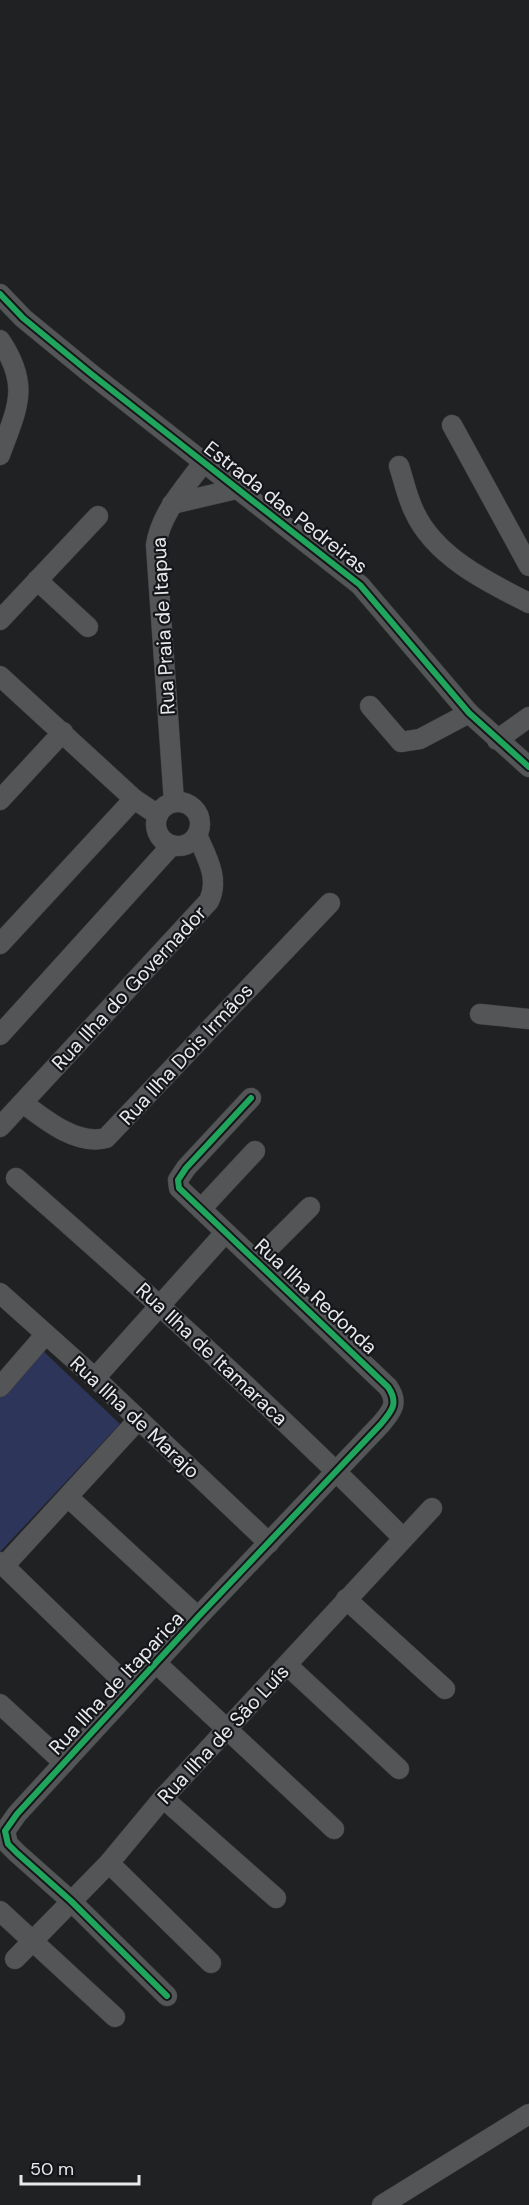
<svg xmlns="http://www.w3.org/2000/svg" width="529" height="2205" viewBox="0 0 529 2205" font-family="'DM Sans',sans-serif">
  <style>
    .green { fill: #2d355a }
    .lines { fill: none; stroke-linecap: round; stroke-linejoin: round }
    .minor-casing { stroke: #3e3f41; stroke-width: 21 }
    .minor { stroke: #545556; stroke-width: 20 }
    .cycleway-casing { stroke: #15161a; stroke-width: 10 }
    .cycleway { stroke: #20a55d; stroke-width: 6 }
    .labels { text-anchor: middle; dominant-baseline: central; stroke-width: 4.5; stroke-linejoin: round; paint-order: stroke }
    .street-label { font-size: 20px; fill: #e8e9ec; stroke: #15161a }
  </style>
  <rect width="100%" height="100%" fill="#202122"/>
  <polygon class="green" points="40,1348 120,1424 0,1552 0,1395"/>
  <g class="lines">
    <defs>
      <g id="minor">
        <polyline points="0,294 23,318 90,373 360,585 469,713 529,767"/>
        <path d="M0,340C31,386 17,408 0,455"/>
        <polyline points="452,425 529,566"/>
        <path d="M399,466C404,481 407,497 414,511C434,556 487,582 529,603"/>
        <polyline points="172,504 236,489"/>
        <polyline points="37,580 88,627"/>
        <polyline points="0,620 98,516"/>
        <polyline points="0,676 134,799 158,815"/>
        <polyline points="370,706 401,742 420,739 469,713"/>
        <polyline points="497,740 529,717"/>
        <polyline points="0,800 63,732"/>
        <circle cx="178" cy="824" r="22"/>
        <path d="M174,802L156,545C161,513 184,489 203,463"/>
        <polyline points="0,944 134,799"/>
        <polyline points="480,1014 529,1019"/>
        <polyline points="0,1035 172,845"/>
        <path d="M23,1103C44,1119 77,1146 106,1138L330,903"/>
        <path d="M0,1127L209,901C220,878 206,856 197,835"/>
        <path d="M16,1178C149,1294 278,1412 402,1537"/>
        <polyline points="201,1209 255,1151"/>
        <polyline points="256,1261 310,1207"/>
        <polyline points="0,1293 95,1378 269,1543"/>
        <polyline points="95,1378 224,1234"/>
        <polyline points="0,1387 45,1335"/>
        <polyline points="68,1497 198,1617"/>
        <polyline points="0,1562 131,1689"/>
        <polyline points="4,1566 138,1420"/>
        <polyline points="346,1599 445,1689"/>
        <polyline points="156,1663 334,1829"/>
        <polyline points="287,1665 399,1769"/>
        <polyline points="0,1704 64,1763"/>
        <polyline points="163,1798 276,1898"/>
        <polyline points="109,1863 211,1963"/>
        <polyline points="0,1911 115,2017"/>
        <polyline points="15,1959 109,1863 163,1798 432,1508"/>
        <path d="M167,1996L71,1901L17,1853L8,1844L5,1831L17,1814L198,1617L381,1424C392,1411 399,1403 388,1387L179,1188L178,1180L186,1168L251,1098"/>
        <polyline points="382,2205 529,2114"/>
      </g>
    </defs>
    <use href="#minor" class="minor-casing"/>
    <use href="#minor" class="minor"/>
    <defs>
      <g id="cycleway">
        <polyline points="0,294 23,318 90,373 360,585 469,713 529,767"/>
        <path d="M167,1996L71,1901L17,1853L8,1844L5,1831L17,1814L198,1617L381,1424C392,1411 399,1403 388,1387L179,1188L178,1180L186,1168L251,1098"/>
      </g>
    </defs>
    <use href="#cycleway" class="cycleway-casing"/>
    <use href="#cycleway" class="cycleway"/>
  </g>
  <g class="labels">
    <g class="street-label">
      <text transform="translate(286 507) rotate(38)">Estrada das Pedreiras</text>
      <text transform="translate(163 626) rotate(-93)">Rua Praia de Itapua</text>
      <text transform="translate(129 988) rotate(-47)">Rua Ilha do Governador</text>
      <text transform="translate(186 1054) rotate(-47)">Rua Ilha Dois Irmãos</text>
      <text transform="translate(316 1296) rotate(43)">Rua Ilha Redonda</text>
      <text transform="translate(212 1354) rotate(43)">Rua Ilha de Itamaraca</text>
      <text transform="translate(135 1417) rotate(43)">Rua Ilha de Marajo</text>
      <text transform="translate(116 1683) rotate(-47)">Rua Ilha de Itaparica</text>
      <text transform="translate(223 1734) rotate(-47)">Rua Ilha de São Luís</text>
    </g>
  </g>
  <path d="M21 2175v9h118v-9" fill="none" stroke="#e8e9ec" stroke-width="3"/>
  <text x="30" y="2175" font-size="18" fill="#e8e9ec" stroke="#15161a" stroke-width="4.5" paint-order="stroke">50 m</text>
</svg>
